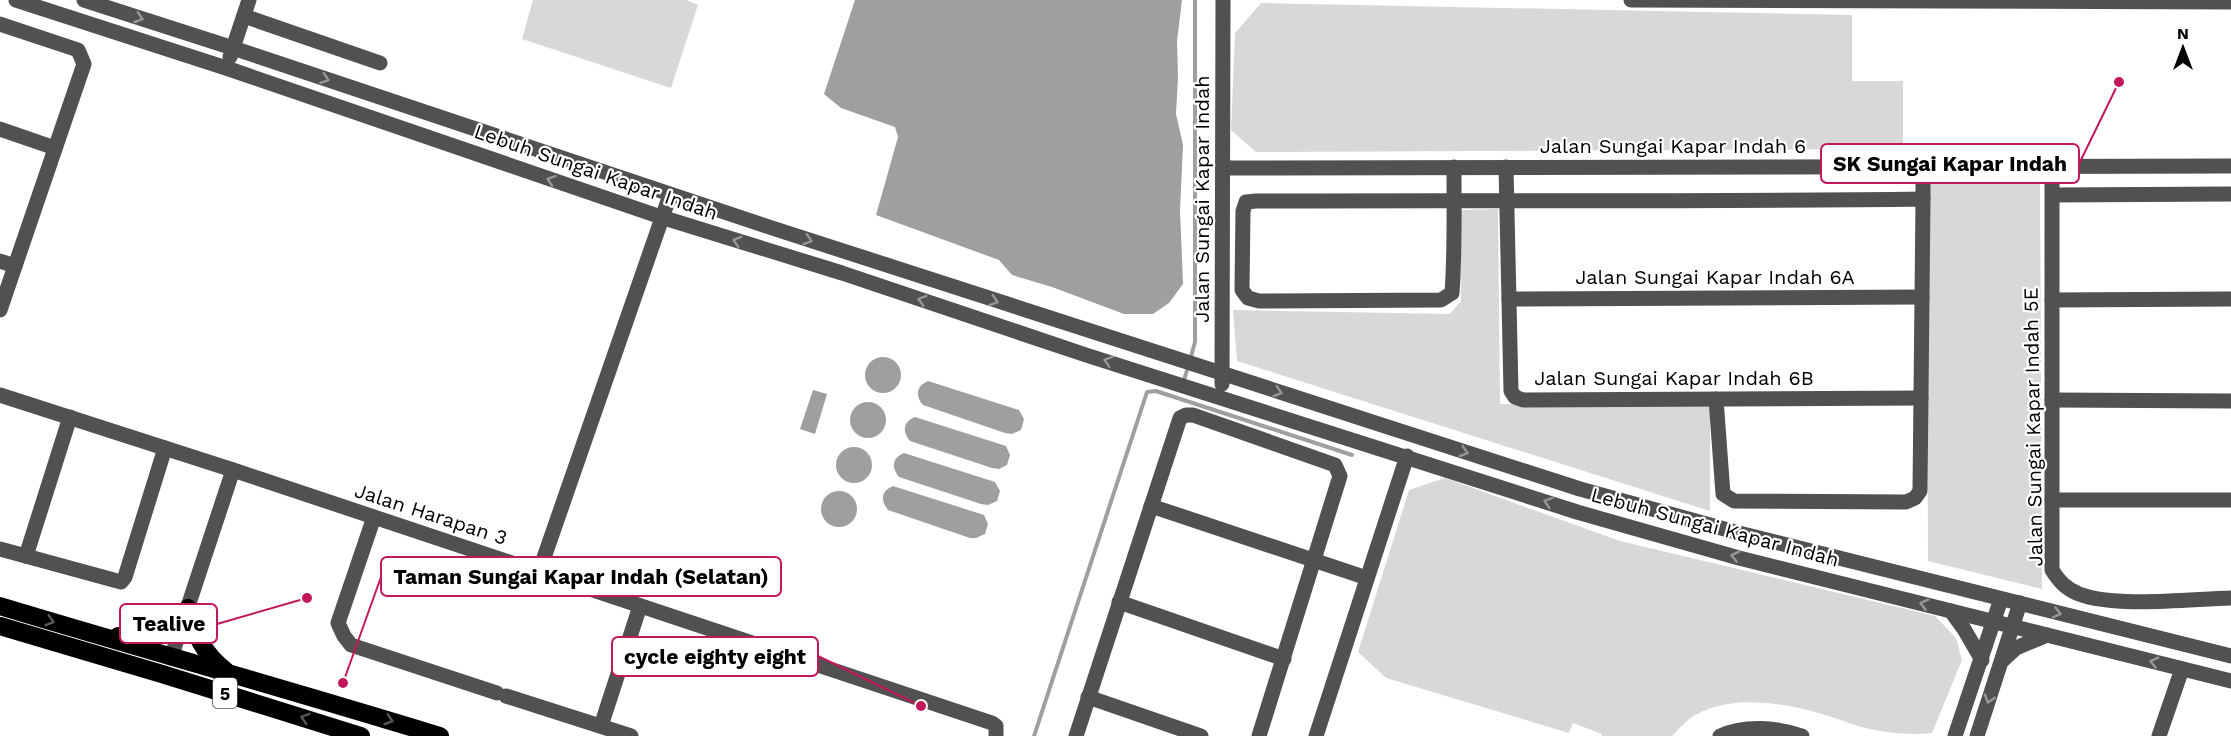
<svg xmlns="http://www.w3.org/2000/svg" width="2231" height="736" viewBox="0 0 2231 736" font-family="'Work Sans',sans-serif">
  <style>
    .green { fill: #d8d8d8 }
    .water { fill: #9f9f9f }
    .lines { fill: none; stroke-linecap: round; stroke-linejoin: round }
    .stream { stroke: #9f9f9f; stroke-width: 4 }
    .minor { stroke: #515151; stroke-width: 15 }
    .highway { stroke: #000; stroke-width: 18 }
    .oneway { stroke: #979797 }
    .oneway2 { stroke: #595959 }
    .labels { text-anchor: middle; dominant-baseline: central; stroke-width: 4.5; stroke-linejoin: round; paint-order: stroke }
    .shield { fill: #fff; stroke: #4c4c4c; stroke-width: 1.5 }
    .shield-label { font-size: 18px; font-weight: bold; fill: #000 }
    .street-label { font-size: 20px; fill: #000; stroke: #fff }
    .leader { fill: none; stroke: #c2185b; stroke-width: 2 }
    .callout-dot { fill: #c2185b; stroke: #fff; stroke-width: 2 }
    .callout { fill: #fff; stroke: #c2185b; stroke-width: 2 }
    .callout-label { font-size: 21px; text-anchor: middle; font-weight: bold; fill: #000 }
  </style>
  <rect width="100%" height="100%" fill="#fff"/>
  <g class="green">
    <polygon points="533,0 686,0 698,5 671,88 522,39"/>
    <polygon points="1261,3 1852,15 1852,81 1903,81 1903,149 1256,152 1231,130 1235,33"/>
    <polygon points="1927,182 2040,182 2042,589 1928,561"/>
    <polygon points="1498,209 1500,404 1710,404 1710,511 1237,361 1233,310 1450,314 1461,301 1460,210"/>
    <path d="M1445,478L1620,541L1935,616L1956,638L1962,660L1932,733C1907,736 1876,732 1852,724C1806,707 1732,687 1688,720C1682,725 1677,731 1672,736H1602V734L1573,723L1569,733L1386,678L1358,652L1409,490Z"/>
  </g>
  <g class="water">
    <polygon points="855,0 1182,0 1177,41 1178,77 1176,114 1183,145 1180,210 1183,284 1169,303 1153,314 1124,314 1052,287 1012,275 999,260 876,215 898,137 895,127 841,108 824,94"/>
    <circle cx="883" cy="375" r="18"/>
    <path d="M928,381L1019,410L1024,419L1021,430L1012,434L1005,433L923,405C915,396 916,386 928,381Z"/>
    <polygon points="813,390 827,394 815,434 800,429"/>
    <circle cx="868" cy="420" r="18"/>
    <path d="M915,417L1006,446L1010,455L1007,465L999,469L992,468L910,441C902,431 903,422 915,417Z"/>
    <circle cx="854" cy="465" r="18"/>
    <path d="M904,453L995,482L1000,491L997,501L988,505L981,504L899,477C891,467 892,458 904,453Z"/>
    <path d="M893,486L984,515L988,524L985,534L976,538H970L888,510C880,500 881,491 893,486Z"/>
    <circle cx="839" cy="509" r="18"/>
  </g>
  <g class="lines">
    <g class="stream">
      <polyline points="1190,360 1195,342 1195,0"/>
      <polyline points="1183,383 1188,367"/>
      <polyline points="1034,736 1147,392 1156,391 1352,455"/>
    </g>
    <g class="minor">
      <polyline points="16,0 226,68 661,217 842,273 1086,355 1577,512 1739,558 2231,681"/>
      <polyline points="84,0 233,48 766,226 1580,489 1739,533 2231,656"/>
      <polyline points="1631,0 2231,2"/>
      <polyline points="244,16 380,63"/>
      <polyline points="0,24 78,50 84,64 0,310"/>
      <polyline points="230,57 249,0"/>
      <polyline points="0,129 55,148"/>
      <path d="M1454,167C1454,209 1455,251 1452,293L1441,300L1259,301L1248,298L1242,290L1243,211L1246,202L1256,201C1478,200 1701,202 1923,199L1920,491L1915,498L1906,502L1734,501L1723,494L1716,399"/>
      <polyline points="1506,167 1511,391 1515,397 1523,400 1921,398"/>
      <path d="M2052,167V570C2059,581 2066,589 2079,594C2116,608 2190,599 2231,598"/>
      <polyline points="1223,168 2231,166"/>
      <polyline points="2053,195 2231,194"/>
      <polyline points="1923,199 1923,167"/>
      <polyline points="0,261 15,266"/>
      <polyline points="1509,299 1922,297"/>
      <polyline points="2052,300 2231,299"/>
      <polyline points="1222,384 1223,0"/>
      <polyline points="0,395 233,470 992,723 996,726 996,736"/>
      <polyline points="2052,400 2231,401"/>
      <polyline points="2052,500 2231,500"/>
      <polyline points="1151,506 1367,578"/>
      <polyline points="374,517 338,623 344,636 351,645 497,693"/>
      <polyline points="0,549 121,582 125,577 165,448"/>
      <polyline points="26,556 70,417"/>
      <polyline points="539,572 670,195"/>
      <polyline points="1119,602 1284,659"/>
      <polyline points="1951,611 1964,629 1982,660"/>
      <polyline points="171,658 233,470"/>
      <polyline points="2003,660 2016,648 2047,635"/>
      <polyline points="506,696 631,736"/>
      <polyline points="1088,697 1201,736"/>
      <polyline points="601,726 640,606"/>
      <polyline points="1076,736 1180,418 1186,415 1193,415 1335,465 1340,476 1259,736"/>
      <polyline points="1316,736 1407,456"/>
      <path d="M1720,736C1745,725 1776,727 1802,736"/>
      <polyline points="1955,736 2001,599"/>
      <polyline points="1977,736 2020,603"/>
      <polyline points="2159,736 2182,669"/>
    </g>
    <g class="highway">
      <path d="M0,606C146,650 294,691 440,736"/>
      <path d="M188,608C195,635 203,653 226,671"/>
      <polyline points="0,626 162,674 361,736"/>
      <path d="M118,636C147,636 162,635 185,616"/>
    </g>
  </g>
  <defs><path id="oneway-chevron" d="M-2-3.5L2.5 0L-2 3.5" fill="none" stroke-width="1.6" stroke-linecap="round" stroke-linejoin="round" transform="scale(1.5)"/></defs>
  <g class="oneway">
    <use href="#oneway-chevron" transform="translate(139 18) rotate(18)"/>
    <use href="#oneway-chevron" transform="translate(325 79) rotate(19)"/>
    <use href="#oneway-chevron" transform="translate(551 180) rotate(-161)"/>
    <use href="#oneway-chevron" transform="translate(808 240) rotate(18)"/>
    <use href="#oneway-chevron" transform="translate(737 241) rotate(-163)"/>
    <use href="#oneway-chevron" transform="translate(922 300) rotate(-162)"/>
    <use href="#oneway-chevron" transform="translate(994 301) rotate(18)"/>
    <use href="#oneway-chevron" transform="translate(1108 361) rotate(-163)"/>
    <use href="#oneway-chevron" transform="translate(1278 392) rotate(18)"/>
    <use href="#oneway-chevron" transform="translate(1464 452) rotate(18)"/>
    <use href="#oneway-chevron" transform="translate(1548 502) rotate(-162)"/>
    <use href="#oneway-chevron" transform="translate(1735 556) rotate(-165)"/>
    <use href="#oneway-chevron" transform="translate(1924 604) rotate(-166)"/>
    <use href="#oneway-chevron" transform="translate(2057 613) rotate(14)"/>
    <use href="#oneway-chevron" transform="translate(2154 662) rotate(-166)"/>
    <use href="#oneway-chevron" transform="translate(1989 699) rotate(108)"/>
  </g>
  <g class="oneway2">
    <use href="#oneway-chevron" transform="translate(50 621) rotate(17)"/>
    <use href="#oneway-chevron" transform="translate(305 718) rotate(-162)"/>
    <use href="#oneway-chevron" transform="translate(389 720) rotate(17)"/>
  </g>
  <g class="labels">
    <rect class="shield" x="213" y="678" width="24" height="30" rx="4.5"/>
    <g class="shield-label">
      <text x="225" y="693">5</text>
    </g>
    <g class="street-label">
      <text x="1673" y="146">Jalan Sungai Kapar Indah 6</text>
      <text transform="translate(596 172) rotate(19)">Lebuh Sungai Kapar Indah</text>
      <text transform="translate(1202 199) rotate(-90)">Jalan Sungai Kapar Indah</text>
      <text x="1715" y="277">Jalan Sungai Kapar Indah 6A</text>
      <text x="1674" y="378">Jalan Sungai Kapar Indah 6B</text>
      <text transform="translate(2033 427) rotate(-91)">Jalan Sungai Kapar Indah 5E</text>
      <text transform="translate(431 514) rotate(18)">Jalan Harapan 3</text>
      <text transform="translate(1715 527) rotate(15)">Lebuh Sungai Kapar Indah</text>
    </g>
  </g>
  <path class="leader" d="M2119 82L2079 164M343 683L381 577M307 598L217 624M921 706L818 656"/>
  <g class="callout-dot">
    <circle cx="2119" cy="82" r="6"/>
    <circle cx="343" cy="683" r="6"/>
    <circle cx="307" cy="598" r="6"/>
    <circle cx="921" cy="706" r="6"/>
  </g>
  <g class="callout">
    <rect x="1821" y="144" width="258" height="39" rx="6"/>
    <rect x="381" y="557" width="400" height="39" rx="6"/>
    <rect x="120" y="604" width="97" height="39" rx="6"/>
    <rect x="612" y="637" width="206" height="39" rx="6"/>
  </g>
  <g class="callout-label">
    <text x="1950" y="171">SK Sungai Kapar Indah</text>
    <text x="581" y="584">Taman Sungai Kapar Indah (Selatan)</text>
    <text x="169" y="631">Tealive</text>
    <text x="715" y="664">cycle eighty eight</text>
  </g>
  <g transform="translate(2183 48)" stroke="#ffffff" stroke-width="4.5" paint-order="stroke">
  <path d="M0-4.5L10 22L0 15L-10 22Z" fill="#000000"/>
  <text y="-9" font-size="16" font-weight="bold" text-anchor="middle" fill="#000000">N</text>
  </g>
</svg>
